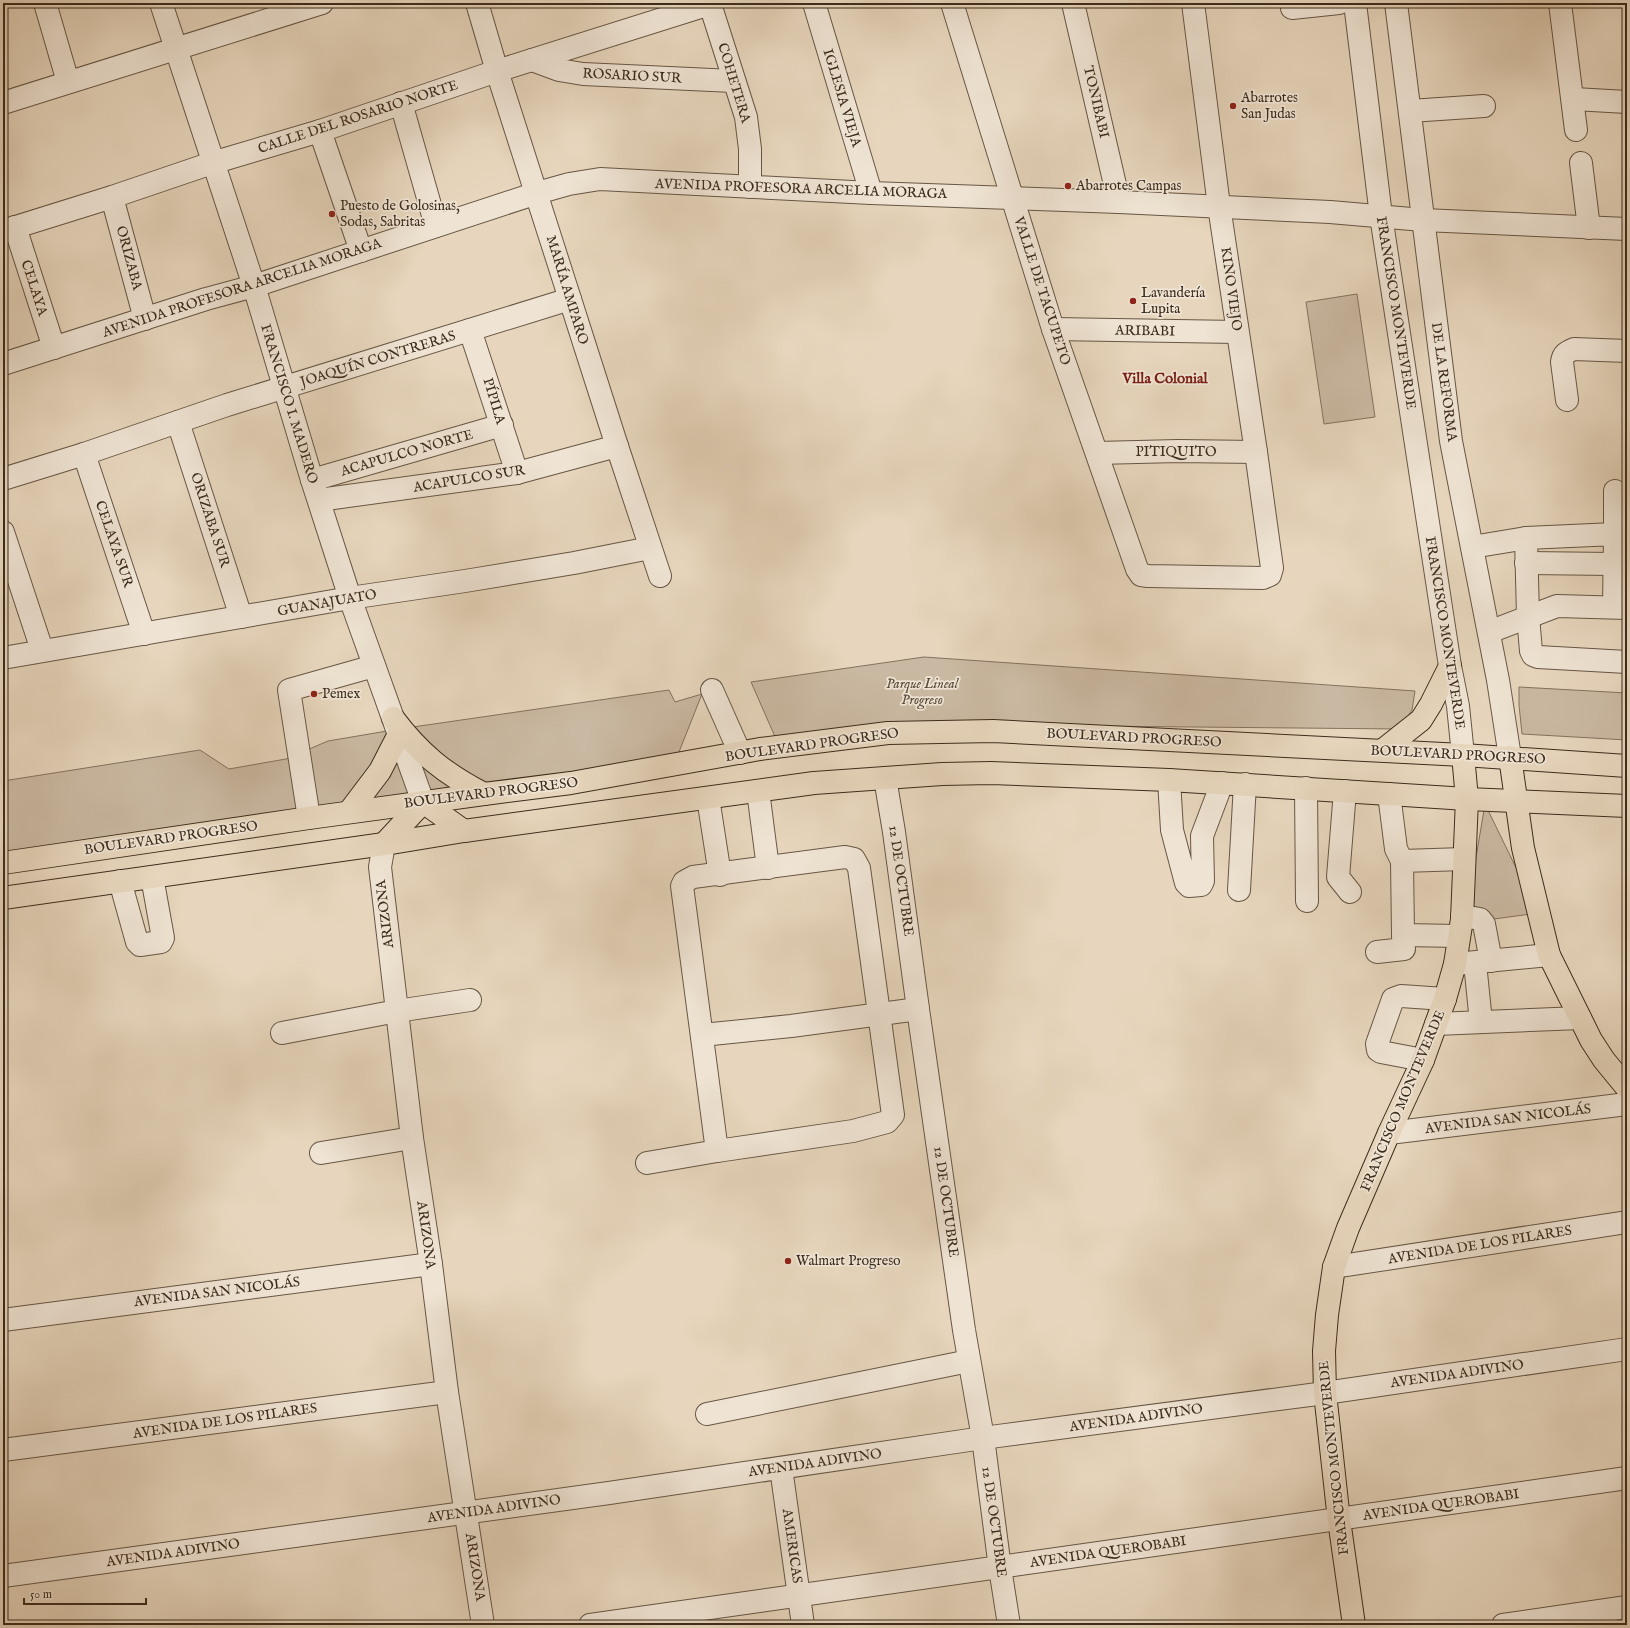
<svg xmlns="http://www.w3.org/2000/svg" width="1630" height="1628" viewBox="0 0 1630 1628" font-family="'IM FELL English',serif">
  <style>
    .green { fill: #cab9a2; stroke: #83725f }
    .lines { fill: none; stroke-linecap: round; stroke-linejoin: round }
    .minor-casing { stroke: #675644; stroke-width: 24 }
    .major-casing { stroke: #3c2c1c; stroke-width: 24 }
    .minor { stroke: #efe4d4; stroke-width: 22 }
    .major { stroke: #e7d6bd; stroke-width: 22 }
    .poi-dot { fill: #8f2418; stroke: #efe4d4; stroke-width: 1.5 }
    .labels { text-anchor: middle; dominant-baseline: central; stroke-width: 3.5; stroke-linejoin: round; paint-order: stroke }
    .street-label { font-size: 14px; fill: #3c2c1c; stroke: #efe4d4 }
    .poi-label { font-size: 14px; fill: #3c2c1c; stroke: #efe4d4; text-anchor: start }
    .park-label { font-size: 14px; font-style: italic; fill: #584837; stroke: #efe4d4 }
    .neighbourhood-label { font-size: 15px; font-weight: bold; fill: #7a1f14; stroke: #efe4d4 }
  </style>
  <rect width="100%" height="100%" fill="#e7d6bd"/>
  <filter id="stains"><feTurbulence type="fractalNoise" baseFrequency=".005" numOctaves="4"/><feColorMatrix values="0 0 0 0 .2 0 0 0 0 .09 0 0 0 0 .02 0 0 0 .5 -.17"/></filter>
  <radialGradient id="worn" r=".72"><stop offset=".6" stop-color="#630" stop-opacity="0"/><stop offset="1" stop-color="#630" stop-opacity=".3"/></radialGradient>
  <g class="green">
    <polygon points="1357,294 1375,417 1324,424 1306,302"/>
    <polygon points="924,657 1415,691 1412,710 1400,729 987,725 776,739 751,682"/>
    <polygon points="1519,687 1627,693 1627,740 1522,734 1519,705"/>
    <polygon points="669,690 675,702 702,694 675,762 3,857 3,781 200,750 229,769 286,759 328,741 399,729"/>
    <polygon points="1485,804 1538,913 1465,923"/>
  </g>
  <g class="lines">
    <defs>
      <g id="minor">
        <polyline points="45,3 68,82"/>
        <polyline points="161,3 254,286 312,480 350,598 423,802"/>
        <polyline points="477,3 497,71 617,446 660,576"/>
        <polyline points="814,3 871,193"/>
        <polyline points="952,3 1053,329 1137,569 1141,575 1148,576 1263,578 1270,575 1272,568 1256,452 1219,206 1193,3"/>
        <polyline points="1073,3 1119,202"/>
        <polyline points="1355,3 1381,216 1450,666 1458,706 1463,755"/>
        <polyline points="1396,3 1451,441 1498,680 1510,757"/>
        <polyline points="1560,3 1576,130"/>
        <polyline points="710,4 746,117 750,149 750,187"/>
        <polyline points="1292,8 1339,3"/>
        <polyline points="532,60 559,70 583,74 733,81"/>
        <polyline points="1574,99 1627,102"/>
        <polyline points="3,103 322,3"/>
        <polyline points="401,103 436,226"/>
        <polyline points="1410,111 1484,106"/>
        <polyline points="320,131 361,251"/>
        <polyline points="1581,163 1589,228"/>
        <polyline points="112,197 145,319"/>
        <polyline points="15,227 54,348"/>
        <polyline points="3,231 112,197 212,163 320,131 497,71 713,3"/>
        <polyline points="1053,329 1237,332"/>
        <polyline points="470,330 517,473"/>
        <polyline points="3,364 206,299 254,286 537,193 569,184 600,179 871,193 1119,202 1330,212 1423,220 1627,229"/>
        <path d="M1567,400L1562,362C1563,354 1567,352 1574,349L1627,351"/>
        <polyline points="178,422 241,617"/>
        <polyline points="1097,453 1178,451 1256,452"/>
        <polyline points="84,454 144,634"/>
        <polyline points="3,479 84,454 227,405 570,299"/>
        <polyline points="312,480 502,425"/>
        <polyline points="319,500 517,473 617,446"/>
        <polyline points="3,532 42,650"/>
        <polyline points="1615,534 1615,491"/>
        <polyline points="1526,538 1528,617 1531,651 1533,655 1538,657 1627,662"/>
        <polyline points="1472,547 1526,538 1615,534 1614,607"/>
        <polyline points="1526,563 1614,564"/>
        <polyline points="1489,632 1557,606 1627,608"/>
        <polyline points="3,658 350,598 465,581 574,563 650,548"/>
        <polyline points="712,690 740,753"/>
        <polyline points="885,778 894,832 918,1009 964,1330 983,1438 1000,1568 1009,1625"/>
        <polyline points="1169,780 1172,830 1186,883 1189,886 1201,885 1203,881 1202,836 1222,783"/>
        <polyline points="1306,788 1307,901"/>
        <polyline points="758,791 768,868"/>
        <polyline points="1345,791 1338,877 1350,892"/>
        <polyline points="1389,794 1396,849 1402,861"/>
        <polyline points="708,798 720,875"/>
        <polyline points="309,818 289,690 374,666"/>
        <polyline points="384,844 380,867 412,1138 431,1264 447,1392 483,1625"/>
        <polygon points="845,857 854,859 859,868 893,1115 887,1122 853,1131 717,1151 682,886 684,882 693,877"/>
        <polyline points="120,881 137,942 140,945 161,942 163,938 152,877"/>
        <polyline points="1239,890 1245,784"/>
        <polyline points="1462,916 1480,919 1484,924 1491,961"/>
        <polyline points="1459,936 1403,935 1402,861 1464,859"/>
        <polyline points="1377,952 1404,949 1403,935"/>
        <polyline points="1475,963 1481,1022"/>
        <polyline points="1455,964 1549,955"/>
        <polyline points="1436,1024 1580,1018"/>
        <polyline points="282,1033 397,1011 470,1000"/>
        <polyline points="702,1035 791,1026 918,1009"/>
        <polyline points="1423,1060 1381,1052 1378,1050 1377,1044 1393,999 1401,996 1445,999"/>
        <polyline points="1389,1133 1627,1104"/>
        <polyline points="321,1153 412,1138"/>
        <polyline points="647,1163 717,1151"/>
        <polyline points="1334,1267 1627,1222"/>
        <polyline points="3,1320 431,1264"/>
        <polyline points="707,1414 969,1361"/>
        <polyline points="3,1450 447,1392"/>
        <polyline points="781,1468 803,1625"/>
        <polyline points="3,1576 609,1493 983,1438 1325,1393 1627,1349"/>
        <polyline points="590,1625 1627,1478"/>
        <polyline points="1503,1625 1627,1607"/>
      </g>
      <g id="major">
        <path d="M393,718C419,753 445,774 484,794"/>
        <polyline points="1383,750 1421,720 1431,704 1450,666"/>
        <polyline points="1510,757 1523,848 1549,955 1591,1040 1604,1060 1627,1088"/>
        <polyline points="349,812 380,771 398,736"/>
        <polyline points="384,844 423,802 464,831"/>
        <polyline points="3,863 309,818 484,794 571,783 760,749 888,733 993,731 1463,755 1627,766"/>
        <polyline points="3,898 384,844 464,831 814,783 942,774 991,773 1169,780 1467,799 1627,806"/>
        <polyline points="1354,1625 1339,1520 1325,1393 1324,1351 1327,1315 1334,1267 1348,1228 1389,1133 1423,1060 1445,999 1455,964 1462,919 1467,799 1463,755"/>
      </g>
    </defs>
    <use href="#minor" class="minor-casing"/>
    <use href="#major" class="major-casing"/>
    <use href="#minor" class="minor"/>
    <use href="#major" class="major"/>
  </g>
  <g class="poi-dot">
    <circle cx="1233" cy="106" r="4"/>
    <circle cx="1068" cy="186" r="4"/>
    <circle cx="332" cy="214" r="4"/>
    <circle cx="1133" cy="301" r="4"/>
    <circle cx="314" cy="694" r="4"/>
    <circle cx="788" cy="1261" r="4"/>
  </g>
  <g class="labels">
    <g class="street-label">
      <text transform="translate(632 76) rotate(3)">ROSARIO SUR</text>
      <text transform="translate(734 83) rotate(73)">COHETERA</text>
      <text transform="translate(842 98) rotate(73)">IGLESIA VIEJA</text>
      <text transform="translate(1096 102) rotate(77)">TONIBABI</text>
      <text transform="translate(358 117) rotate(-18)">CALLE DEL ROSARIO NORTE</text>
      <text transform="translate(801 189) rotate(2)">AVENIDA PROFESORA ARCELIA MORAGA</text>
      <text transform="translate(129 258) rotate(75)">ORIZABA</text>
      <text transform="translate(34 288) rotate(72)">CELAYA</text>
      <text transform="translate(242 288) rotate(-18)">AVENIDA PROFESORA ARCELIA MORAGA</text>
      <text transform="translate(1231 289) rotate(82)">KINO VIEJO</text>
      <text transform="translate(567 290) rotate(73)">MARÍA AMPARO</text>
      <text transform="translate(1042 291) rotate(72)">VALLE DE TACUPETO</text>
      <text transform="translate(1396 313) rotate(81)">FRANCISCO MONTEVERDE</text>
      <text transform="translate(1145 331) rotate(1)">ARIBABI</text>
      <text transform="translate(378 359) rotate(-17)">JOAQUÍN CONTRERAS</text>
      <text transform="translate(1444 382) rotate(82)">DE LA REFORMA</text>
      <text transform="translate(494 401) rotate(73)">PÍPILA</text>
      <text transform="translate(289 404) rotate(73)">FRANCISCO I. MADERO</text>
      <text x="1176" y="452">PITIQUITO</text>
      <text transform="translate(407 453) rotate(-16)">ACAPULCO NORTE</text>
      <text transform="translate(469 479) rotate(-9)">ACAPULCO SUR</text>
      <text transform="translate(210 520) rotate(72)">ORIZABA SUR</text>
      <text transform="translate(114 544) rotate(71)">CELAYA SUR</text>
      <text transform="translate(327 603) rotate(-10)">GUANAJUATO</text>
      <text transform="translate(1445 633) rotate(81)">FRANCISCO MONTEVERDE</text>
      <text transform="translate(1134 738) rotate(3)">BOULEVARD PROGRESO</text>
      <text transform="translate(812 745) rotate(-8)">BOULEVARD PROGRESO</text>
      <text transform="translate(1458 755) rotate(3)">BOULEVARD PROGRESO</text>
      <text transform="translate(491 793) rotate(-7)">BOULEVARD PROGRESO</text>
      <text transform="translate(171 838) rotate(-8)">BOULEVARD PROGRESO</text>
      <text transform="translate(901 881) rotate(82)">12 DE OCTUBRE</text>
      <text transform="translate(385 914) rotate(-97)">ARIZONA</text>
      <text transform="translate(1403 1101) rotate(-67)">FRANCISCO MONTEVERDE</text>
      <text transform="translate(1508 1119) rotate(-7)">AVENIDA SAN NICOLÁS</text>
      <text transform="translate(946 1202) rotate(82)">12 DE OCTUBRE</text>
      <text transform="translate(426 1235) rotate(82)">ARIZONA</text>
      <text transform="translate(1480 1245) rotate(-9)">AVENIDA DE LOS PILARES</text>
      <text transform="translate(217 1292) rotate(-7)">AVENIDA SAN NICOLÁS</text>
      <text transform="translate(1457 1374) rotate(-8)">AVENIDA ADIVINO</text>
      <text transform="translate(1136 1418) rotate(-8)">AVENIDA ADIVINO</text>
      <text transform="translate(225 1421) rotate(-8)">AVENIDA DE LOS PILARES</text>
      <text transform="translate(1334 1458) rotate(-96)">FRANCISCO MONTEVERDE</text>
      <text transform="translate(815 1463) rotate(-8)">AVENIDA ADIVINO</text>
      <text transform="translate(1441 1505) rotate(-8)">AVENIDA QUEROBABI</text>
      <text transform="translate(494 1509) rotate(-8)">AVENIDA ADIVINO</text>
      <text transform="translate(994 1522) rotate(82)">12 DE OCTUBRE</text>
      <text transform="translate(792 1546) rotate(82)">AMERICAS</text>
      <text transform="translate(1108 1552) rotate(-8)">AVENIDA QUEROBABI</text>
      <text transform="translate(173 1553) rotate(-8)">AVENIDA ADIVINO</text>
      <text transform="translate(475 1567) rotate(81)">ARIZONA</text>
    </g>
    <g class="poi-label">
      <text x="1241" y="98">Abarrotes<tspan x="1241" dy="16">San Judas</tspan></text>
      <text x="1076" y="186">Abarrotes Campas</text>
      <text x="340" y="206">Puesto de Golosinas,<tspan x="340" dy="16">Sodas, Sabritas</tspan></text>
      <text x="1141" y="293">Lavandería<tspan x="1141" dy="16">Lupita</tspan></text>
      <text x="322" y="694">Pemex</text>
      <text x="796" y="1261">Walmart Progreso</text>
    </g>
    <g class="park-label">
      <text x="922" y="684">Parque Lineal<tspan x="922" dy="16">Progreso</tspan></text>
    </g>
    <g class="neighbourhood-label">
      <text x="1165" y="378">Villa Colonial</text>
    </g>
  </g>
  <rect width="1630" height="1628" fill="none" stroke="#e7d6bd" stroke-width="16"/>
  <rect x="4" y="4" width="1622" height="1620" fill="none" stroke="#3c2c1c" stroke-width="2"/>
  <rect x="8" y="8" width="1614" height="1612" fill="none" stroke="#3c2c1c"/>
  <path d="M24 1598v6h122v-6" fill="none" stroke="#3c2c1c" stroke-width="2"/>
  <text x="30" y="1598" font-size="12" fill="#3c2c1c" stroke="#efe4d4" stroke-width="3" paint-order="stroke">50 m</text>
  <rect width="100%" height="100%" filter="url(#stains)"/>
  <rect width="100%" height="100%" fill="url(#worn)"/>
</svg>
